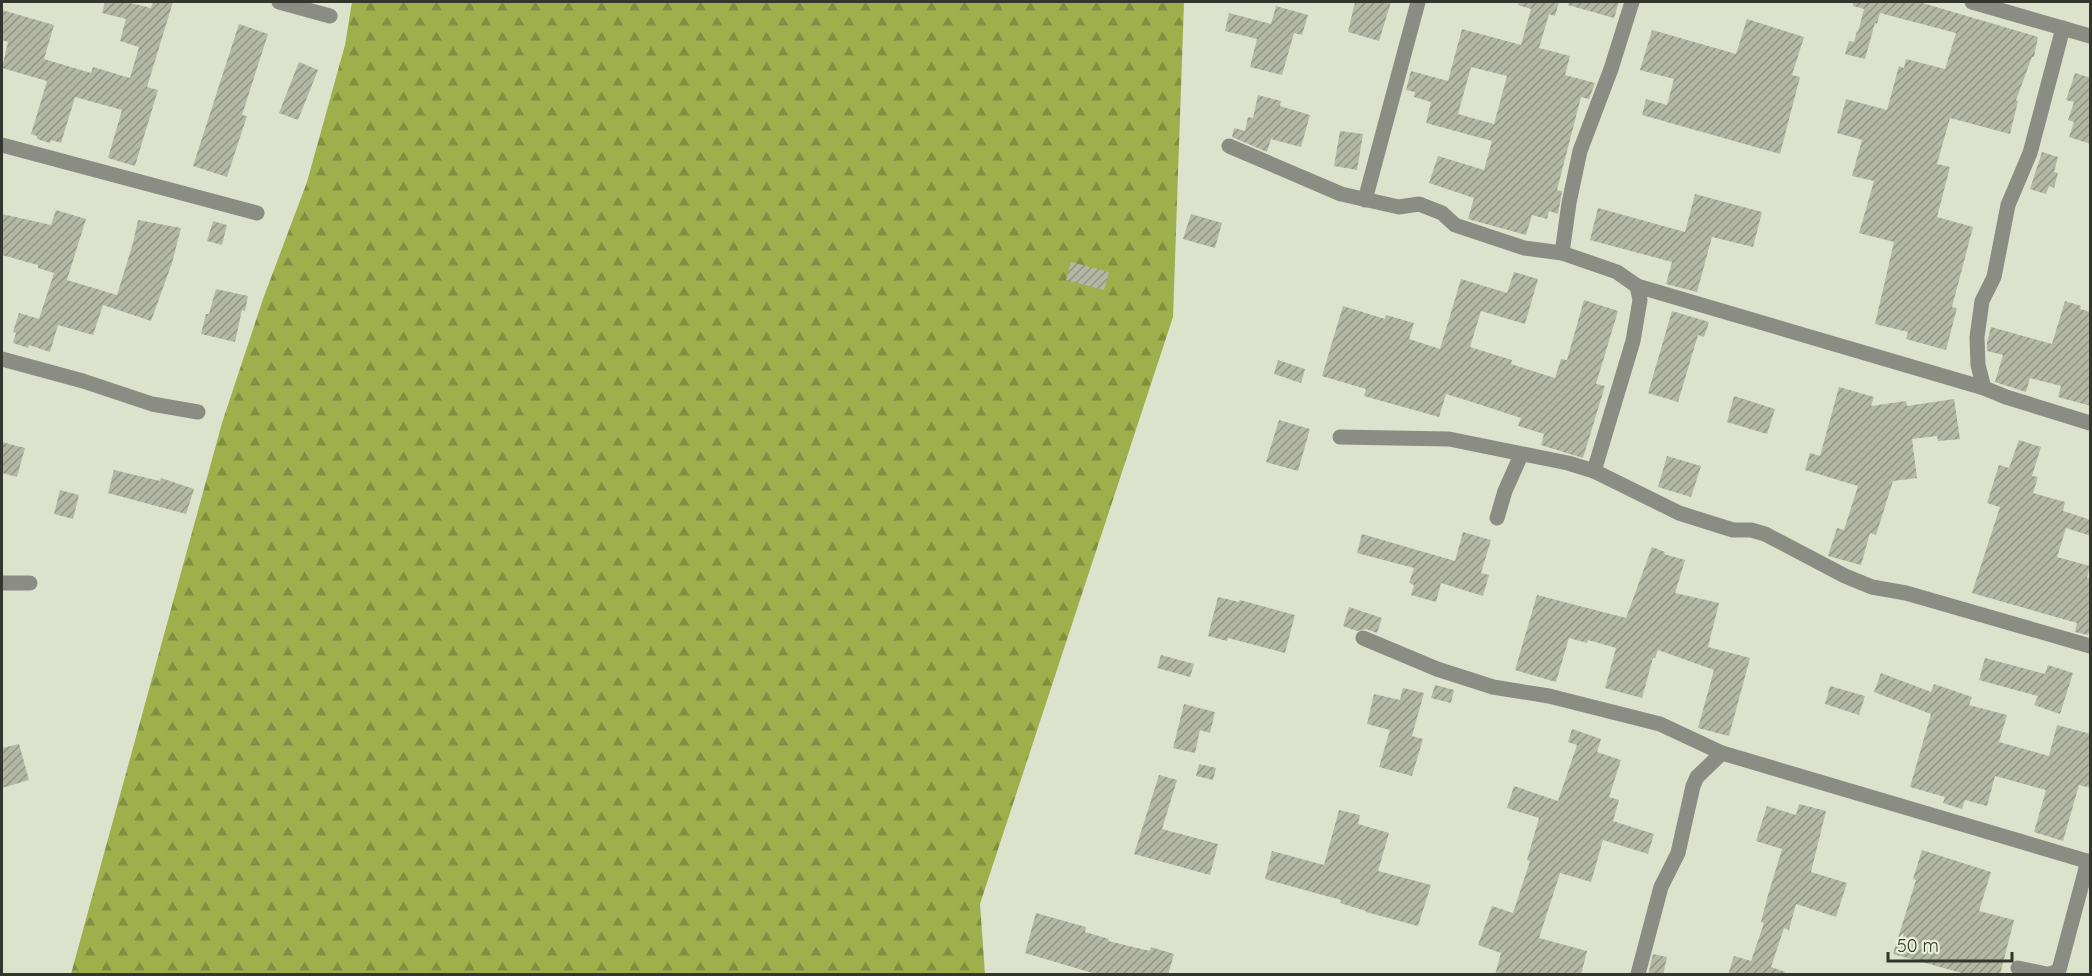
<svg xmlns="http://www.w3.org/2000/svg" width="2092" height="976" viewBox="0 0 2092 976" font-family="Quicksand,sans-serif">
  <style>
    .forest { fill: url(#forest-firs) }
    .building { fill: url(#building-hatch); fill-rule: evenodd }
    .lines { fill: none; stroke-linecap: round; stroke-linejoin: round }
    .minor { stroke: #8b8d84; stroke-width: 15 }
  </style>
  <defs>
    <pattern id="forest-firs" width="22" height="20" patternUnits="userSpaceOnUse" patternTransform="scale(1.5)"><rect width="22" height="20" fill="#9eaf4c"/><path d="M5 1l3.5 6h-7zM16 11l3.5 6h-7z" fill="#828f40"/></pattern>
    <pattern id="building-hatch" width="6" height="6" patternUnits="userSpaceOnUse" patternTransform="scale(1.5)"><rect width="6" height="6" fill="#b3b7a3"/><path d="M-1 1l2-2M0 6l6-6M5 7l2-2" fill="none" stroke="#929685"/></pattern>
  </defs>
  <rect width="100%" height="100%" fill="#dde2cd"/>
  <polygon class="forest" points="352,2 1184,2 1173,317 980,904 985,974 71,974 222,423 263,299 307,182 345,45"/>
  <g class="building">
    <polygon points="105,2 126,2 151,8 153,2 173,2 147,87 158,90 135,166 108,158 122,110 75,97 61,143 51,140 50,143 37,139 37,136 31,134 47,81 2,68 8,42 2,40 2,10 54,25 44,59 91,73 93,67 130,78 139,47 120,41 126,19 102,13"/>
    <polygon points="1355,2 1391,2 1379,41 1348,32"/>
    <path d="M1519,2H1559L1555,16L1549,14L1539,48L1570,56L1565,75L1595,83L1589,99L1581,97L1557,190L1562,191L1558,214L1549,211L1547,219L1532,215L1526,235L1468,219L1474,198L1429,183L1438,156L1484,170L1492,141L1426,123L1431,102L1414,97L1415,92L1406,90L1411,71L1448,81L1462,29L1521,45L1531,9L1518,5ZM1471,67L1507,76L1494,124L1458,114Z"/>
    <polygon points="1569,2 1619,2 1614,18 1568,5"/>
    <polygon points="1853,2 1919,2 2038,37 2034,57 2032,57 2016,100 2018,101 2010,134 1950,118 1937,164 1950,167 1937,217 1973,227 1952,307 1957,308 1946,350 1906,339 1908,332 1875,324 1894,242 1859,233 1874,181 1852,176 1862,140 1837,133 1846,99 1887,110 1899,66 1904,68 1906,59 1945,69 1956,33 1880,13 1877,24 1875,23 1865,59 1845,54 1849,41 1854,42 1857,31 1858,32 1864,9 1853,6"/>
    <polygon points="1276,6 1308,15 1302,35 1294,33 1282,75 1250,67 1257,39 1225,31 1229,13 1271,24"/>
    <polygon points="1747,19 1804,37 1792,75 1800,77 1780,154 1642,115 1646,99 1667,105 1674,79 1640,70 1652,30 1736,54"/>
    <polygon points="239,24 268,34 242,115 247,116 227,177 193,166"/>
    <polygon points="299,62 318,70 298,120 279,113"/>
    <polygon points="2075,73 2091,78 2091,144 2069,137 2074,122 2068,120 2074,102 2066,100"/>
    <polygon points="1258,95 1281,101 1280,106 1310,115 1301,147 1271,139 1267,152 1232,137 1234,128 1245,131 1248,117 1253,118"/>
    <polygon points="1340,131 1363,134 1357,170 1334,166"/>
    <polygon points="2042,152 2058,157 2054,172 2058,173 2054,188 2049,186 2046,194 2030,189"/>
    <polygon points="1695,194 1762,212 1753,247 1712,237 1697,292 1666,284 1672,262 1590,240 1598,208 1685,232"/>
    <polygon points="56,210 86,219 67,280 117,295 133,243 138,220 181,228 172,263 151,321 103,305 93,335 58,325 50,352 29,345 28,348 13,343 16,333 13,332 19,313 39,319 54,273 38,268 38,265 2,255 2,214 51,225"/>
    <polygon points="1191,214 1222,223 1215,248 1183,239"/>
    <polygon points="213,221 227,225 222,245 207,241"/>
    <polygon points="1071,262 1109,272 1104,290 1066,280"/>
    <polygon points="1514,272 1538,279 1525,324 1481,311 1470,347 1512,360 1511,364 1555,378 1561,359 1567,360 1584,300 1618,311 1596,384 1605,386 1583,458 1541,445 1544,434 1518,426 1521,418 1475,403 1446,394 1439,417 1364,396 1366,389 1322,376 1343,306 1385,319 1386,315 1414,323 1409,339 1440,349 1461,279 1507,293"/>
    <polygon points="216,289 248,296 245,311 242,310 235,342 201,334 206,314 209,314"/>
    <polygon points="2065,301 2081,306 2080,309 2091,312 2091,406 2058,397 2061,386 2030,378 2026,392 1995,382 2003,355 1987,351 1987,342 1991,327 2052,344"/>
    <polygon points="1672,311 1709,322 1704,337 1698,335 1678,402 1648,393"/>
    <polygon points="1278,360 1305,369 1301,383 1274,374"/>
    <polygon points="1839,387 1874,397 1871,406 1906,401 1907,406 1954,399 1960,439 1938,441 1937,436 1912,439 1917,478 1893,481 1876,535 1870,533 1861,565 1828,556 1837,528 1844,530 1858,486 1805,470 1810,453 1820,456"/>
    <polygon points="1734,396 1775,409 1767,434 1727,422"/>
    <polygon points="1279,420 1310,429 1298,471 1266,462"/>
    <polygon points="2019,440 2041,447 2032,476 2038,477 2033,493 2065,502 2063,511 2091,520 2091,536 2066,528 2057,557 2090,566 2087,578 2091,578 2091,627 2088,635 2075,632 2077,623 1972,593 2000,507 1987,503 1999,465 2009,468"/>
    <polygon points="2,442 25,448 17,477 2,473"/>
    <polygon points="1667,456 1701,466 1691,497 1658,487"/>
    <polygon points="114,470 160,481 161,478 194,489 186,514 108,493"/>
    <polygon points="60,490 79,495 73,519 54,514"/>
    <polygon points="1463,532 1491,540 1481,573 1489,575 1483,596 1441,583 1436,602 1411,595 1414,585 1409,583 1414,568 1357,553 1362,534 1455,561"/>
    <polygon points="1652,547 1665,552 1664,554 1685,560 1675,593 1719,603 1708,647 1750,658 1729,736 1698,728 1714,670 1658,650 1655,658 1653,658 1642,698 1605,688 1616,648 1588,640 1587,643 1569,638 1556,682 1515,670 1537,595 1626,618"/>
    <polygon points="1218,597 1239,602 1240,600 1295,615 1285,653 1228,638 1227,641 1208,636"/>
    <polygon points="1349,607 1382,618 1377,633 1366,629 1357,631 1343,626"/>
    <polygon points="1161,655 1194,664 1190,677 1157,668"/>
    <polygon points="1985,658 2045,674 2048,665 2073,673 2060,714 2034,705 2038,696 1979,680"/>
    <polygon points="1881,673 1931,692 1934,684 1972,697 1969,705 2007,715 1999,742 2049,756 2057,725 2091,734 2091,788 2079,785 2063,841 2034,832 2046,790 1995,776 1987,806 1965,800 1962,809 1943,803 1945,797 1910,787 1931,714 1874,692"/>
    <polygon points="1435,685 1454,690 1451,703 1431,698"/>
    <polygon points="1830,686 1865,696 1859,715 1825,704"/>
    <polygon points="1403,688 1424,693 1412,736 1423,739 1412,776 1379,767 1390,730 1367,724 1374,694 1400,700"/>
    <polygon points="1184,704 1215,712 1210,733 1200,730 1195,753 1173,748"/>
    <polygon points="1572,729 1601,739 1597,752 1621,760 1609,797 1619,800 1613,821 1654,834 1648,854 1603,840 1591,882 1560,873 1539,938 1587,951 1581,975 1495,975 1501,953 1478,945 1492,906 1513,913 1530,861 1527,860 1539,818 1507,808 1514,786 1558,801 1577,745 1568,742"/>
    <polygon points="19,744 29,780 2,788 2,748"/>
    <polygon points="1199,764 1216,768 1213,780 1196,776"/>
    <polygon points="1159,775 1177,780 1162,829 1218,844 1210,875 1134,854"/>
    <polygon points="1799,804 1826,811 1811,872 1847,883 1836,917 1796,904 1789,930 1784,928 1771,967 1785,972 1784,975 1728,975 1734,956 1751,961 1764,923 1761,922 1768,895 1782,849 1756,841 1767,806 1796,815"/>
    <polygon points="1339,810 1360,815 1358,824 1389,833 1378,871 1431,885 1418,926 1366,912 1366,911 1340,903 1341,900 1265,879 1272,851 1324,865"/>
    <polygon points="1922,850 1991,872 1979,911 2014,920 2000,975 1969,975 1893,954 1916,880 1913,879"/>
    <polygon points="1036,913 1086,927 1085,932 1109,939 1108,941 1150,951 1151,947 1174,954 1168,975 1099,975 1025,953"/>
    <polygon points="1653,954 1667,957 1663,975 1648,975"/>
  </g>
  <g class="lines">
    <g class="minor">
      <polyline points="279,2 330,16"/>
      <polyline points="1972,2 2090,36"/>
      <polyline points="2,145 257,213"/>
      <polyline points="1229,146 1341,194 1399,207 1419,204 1442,213 1455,225 1524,248 1562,253 1617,272 1637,286 1984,388 2006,397 2090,423"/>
      <polyline points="1365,200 1418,2"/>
      <polyline points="1562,253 1569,203 1580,151 1611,69 1632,2"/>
      <polyline points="1637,286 1640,300 1633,341 1594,471 1679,513 1733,530 1751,530 1765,534 1845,576 1872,587 1906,593 2090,646"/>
      <polyline points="2,359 83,381 152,404 198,412"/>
      <polyline points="1984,388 1978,365 1977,337 1982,301 1994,277 2008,205 2030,153 2063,28"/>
      <polyline points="1340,437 1449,439 1568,463 1594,471"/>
      <polyline points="1497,518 1505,491 1521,455"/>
      <polyline points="2,583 30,583"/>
      <polyline points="1363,638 1437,669 1493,687 1549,696 1660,724 1722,753 2090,862"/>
      <polyline points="2018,968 2047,974"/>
      <polyline points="1638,974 1661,887 1678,853 1693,786 1697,777 1722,753"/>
      <polyline points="2050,974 2059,970 2088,861"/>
    </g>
  </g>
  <rect width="2092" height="976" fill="none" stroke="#34352d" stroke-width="6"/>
  <path d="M1888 952v9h124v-9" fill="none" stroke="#34352d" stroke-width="3"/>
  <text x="1897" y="952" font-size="18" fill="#34352d" stroke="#eaefda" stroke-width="4.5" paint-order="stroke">50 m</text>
</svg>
